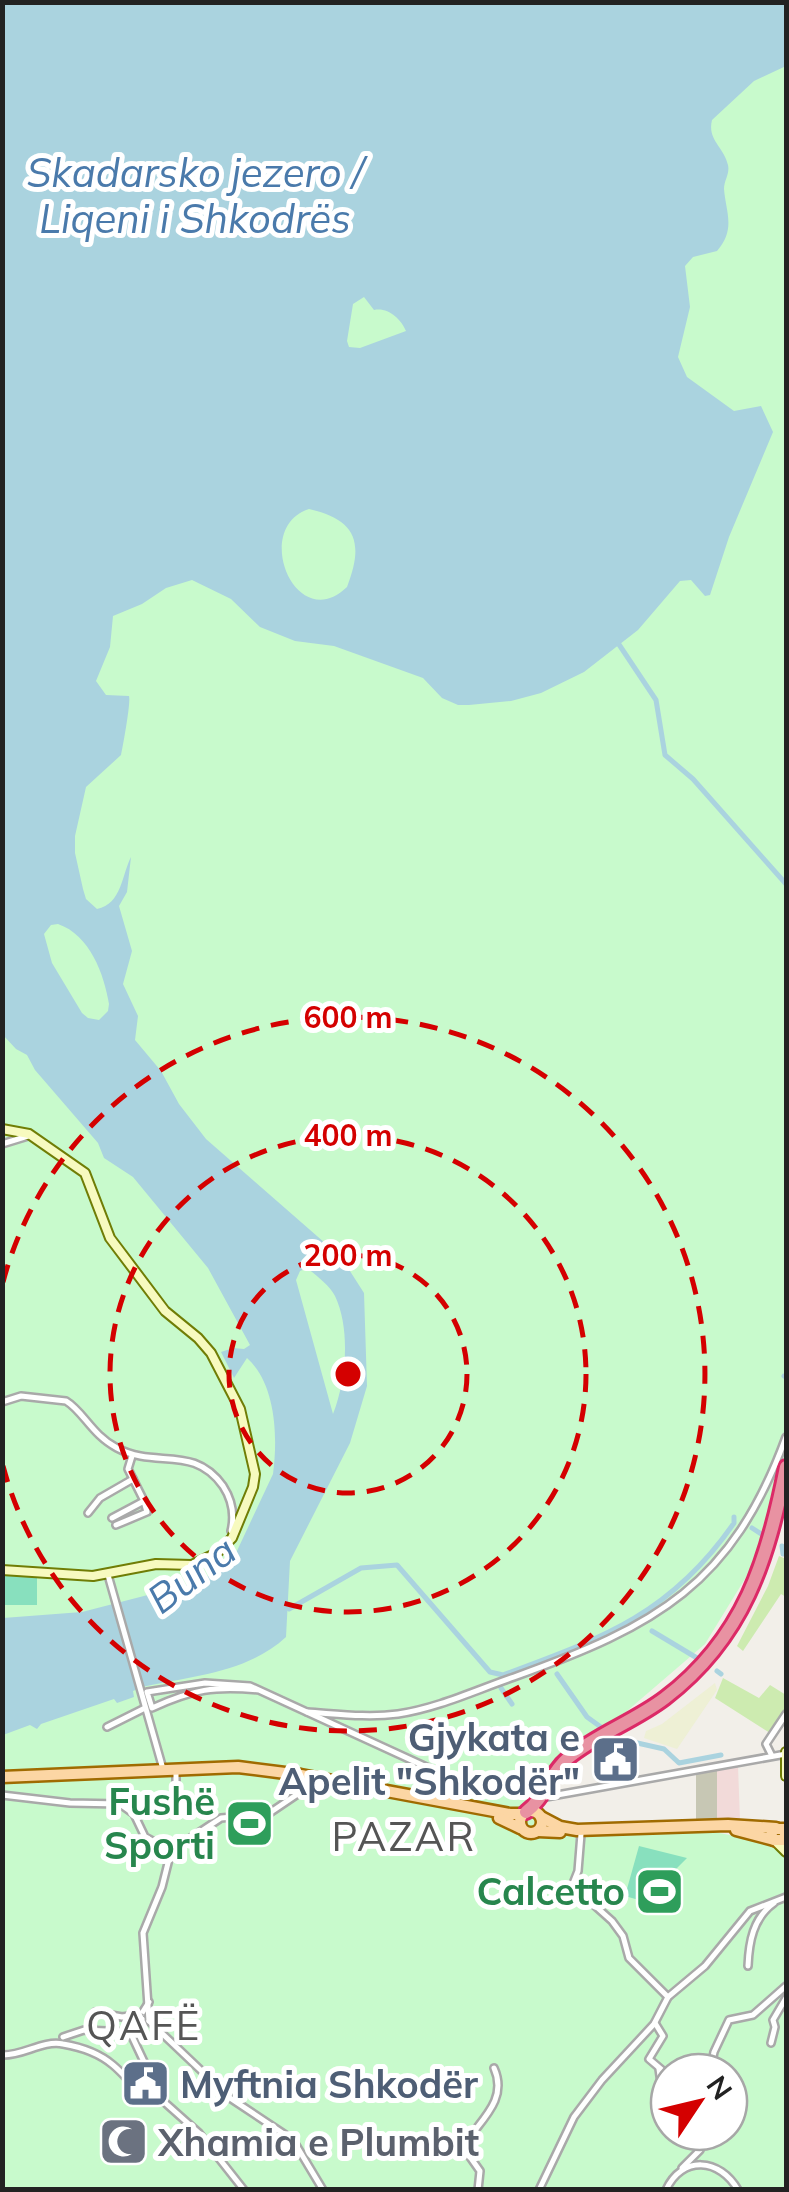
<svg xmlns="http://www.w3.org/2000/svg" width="789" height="2192" viewBox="0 0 789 2192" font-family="Mulish,sans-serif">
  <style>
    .commercial { fill: #f2dad9 }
    .construction { fill: #c7c7b4 }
    .farmland { fill: #eef0d5 }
    .grass { fill: #cdebb0 }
    .park { fill: #c8facc; fill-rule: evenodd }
    .pitch { fill: #88e0be }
    .water { fill: #aad3df; fill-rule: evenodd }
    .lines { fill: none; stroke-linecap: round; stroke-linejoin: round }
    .canal { stroke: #aad3df; stroke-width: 5 }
    .street-casing { stroke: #a9a9a9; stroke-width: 10 }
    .secondary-casing { stroke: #707d05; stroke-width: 12 }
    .primary-casing { stroke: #a06b00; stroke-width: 15 }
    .highway-casing { stroke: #dc2a67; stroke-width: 18 }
    .street { stroke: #fff; stroke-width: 5 }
    .secondary { stroke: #f7fabf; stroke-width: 8 }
    .primary { stroke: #fcd6a4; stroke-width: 10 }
    .highway { stroke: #e892a2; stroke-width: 12 }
    .street-bridge-casing { stroke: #a9a9a9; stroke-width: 10; stroke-linecap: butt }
    .street-bridge { stroke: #fff; stroke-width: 5 }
    .ring { fill: none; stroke: #d40000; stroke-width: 5; stroke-dasharray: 18 12 }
    .labels { text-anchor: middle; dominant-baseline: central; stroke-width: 10; stroke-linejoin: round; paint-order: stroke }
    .service-label { font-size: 38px; font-weight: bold; fill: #4e5e75; stroke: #fff; text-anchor: end }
    .leisure-label { font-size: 38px; font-weight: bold; fill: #27864d; stroke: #fff; text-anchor: end }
    .worship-label { font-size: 38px; font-weight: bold; fill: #5b616d; stroke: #fff; text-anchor: start }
    .water-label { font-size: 40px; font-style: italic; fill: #4a7aab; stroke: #fff }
    .neighbourhood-label { font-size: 40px; letter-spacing: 2.5px; fill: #555; stroke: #fff }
    .centre { fill: #d40000; stroke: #fff; stroke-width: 5 }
    .ring-label { font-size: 30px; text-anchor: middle; font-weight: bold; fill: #d40000; stroke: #fff; stroke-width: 10; stroke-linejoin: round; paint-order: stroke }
  </style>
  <rect width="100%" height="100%" fill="#f2efe9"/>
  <polygon class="commercial" points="738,1766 740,1820 717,1819 717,1769"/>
  <polygon class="construction" points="717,1769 717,1819 696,1820 696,1773"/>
  <polygon class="farmland" points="715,1683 717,1690 677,1749 644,1738 646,1731 662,1724"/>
  <g class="grass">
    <polygon points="779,1556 786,1559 786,1597 781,1594 743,1651 737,1646 768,1586"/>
    <polygon points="723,1678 759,1698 770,1685 786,1695 786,1710 770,1733 715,1698"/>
  </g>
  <path class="park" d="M3,3H786V1512L705,1644L527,1797L570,1834L704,1830L780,1845L786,1850V2189L3,2190ZM669,2072H729V2132H669Z"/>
  <g class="pitch">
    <polygon points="3,1575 37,1576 37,1605 3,1605"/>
    <polygon points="639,1846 687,1858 674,1871 682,1880 656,1905 625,1896"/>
  </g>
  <path class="water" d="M3,3H786V66L754,81L712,120C707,140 724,147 728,165C730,174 724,180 724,189C726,213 736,229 717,251L693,257L685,266L690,307L678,357L687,377L734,411L761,406L773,432L729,537L710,595L705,596L691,580L680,581L638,630L584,672L541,693L511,701L469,705H458L442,698L423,678L334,646L295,641L260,627L231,599L192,580L166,588L142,604L113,616L110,647L96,681L106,695L129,696C131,702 123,746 121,755L86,787L75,836V853L83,889L86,899L97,909C122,904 122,874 131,857L127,892L119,906L132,951L123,984L138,1016L135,1040L161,1071L179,1104L206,1139L341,1257L364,1293L367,1386L350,1443L290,1561L286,1637C247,1673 192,1676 142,1687L133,1691L134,1697L117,1703L114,1699L41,1724L37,1729L30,1725L3,1735V1618L82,1612L198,1582L222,1567L236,1553L273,1474C278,1437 276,1384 247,1358L234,1378L221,1352L233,1348L244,1349L250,1345L208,1268L133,1177L104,1158L98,1143L35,1070L27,1055L16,1049L3,1035ZM364,297L374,310C388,307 401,319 406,331L360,348L349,347L347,341L353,304ZM309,509C357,520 364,543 347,587C296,636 251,528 309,509ZM58,924C90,935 104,974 109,1004L108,1011L99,1020L88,1018L82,1013L52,963L44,934L51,925ZM307,1268C316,1275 330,1286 335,1296C351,1330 346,1381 333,1414L296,1280L300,1271Z"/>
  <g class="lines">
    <g class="canal">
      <polyline points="618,643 656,700 665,755 693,779 786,884"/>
      <polyline points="784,1376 786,1377"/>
      <polyline points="752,1528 766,1537"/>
      <polyline points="782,1546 783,1554"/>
      <path d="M289,1609L361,1568L397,1565L490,1672L503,1675C603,1638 671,1614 734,1523V1517"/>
      <polyline points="652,1631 697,1658"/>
      <polyline points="717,1671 721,1674"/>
      <polyline points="557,1674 587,1717 605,1730"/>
      <polyline points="501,1688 512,1704"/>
      <polyline points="624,1740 664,1749 679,1763 721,1755"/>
    </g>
    <defs>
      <g id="street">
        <polyline points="2,1144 28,1136"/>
        <path d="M2,1402L21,1396L66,1401C83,1411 92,1435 117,1448C156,1469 193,1444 223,1486C232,1500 235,1515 231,1531"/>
        <polyline points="132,1456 128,1469 133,1479"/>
        <polyline points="88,1513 100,1498 133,1479 144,1501"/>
        <polyline points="112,1518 144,1501 147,1512 116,1525"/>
        <polyline points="108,1575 163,1769"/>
        <path d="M259,1690C215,1686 193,1689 152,1708L147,1692L205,1683L250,1686L481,1792"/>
        <path d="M307,1712C338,1714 368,1718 398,1714C438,1708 476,1690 514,1677C656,1626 732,1585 786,1437"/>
        <polyline points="107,1727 145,1708"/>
        <polyline points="772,1756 766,1744 786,1714"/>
        <polyline points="176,1774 176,1795 190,1811"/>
        <polyline points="2,1795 70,1803 120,1804 134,1814 145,1837 171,1851"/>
        <polyline points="546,1797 786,1754"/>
        <polyline points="573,1886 612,1921 623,1936 629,1958 668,1997"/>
        <polyline points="568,1896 578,1871 581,1834"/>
        <path d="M748,1966C749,1942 753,1918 774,1903"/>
        <polyline points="95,2012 122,2017 136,2015"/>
        <polyline points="149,2021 143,1933 162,1887 171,1851 221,1818 268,1814 305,1789 310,1782"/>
        <polyline points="149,2021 230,2098 293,2140 323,2190"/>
        <polyline points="655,2023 663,2036 649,2059 669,2076"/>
        <polyline points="130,2032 162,2100 199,2133 244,2190"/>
        <polyline points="130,2032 149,2002"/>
        <polyline points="63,2037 84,2030 129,2032"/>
        <polyline points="771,2043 775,2027 773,2020 786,1998"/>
        <path d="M2,2055C23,2056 42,2040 63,2044C81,2047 99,2053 113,2065C131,2080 138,2097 162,2100"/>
        <polyline points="659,2069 662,2090"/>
        <polyline points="710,2072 714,2052 729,2020 753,2015 786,1986"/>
        <polyline points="682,2168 700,2150 706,2132"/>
        <path d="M478,2190L480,2171L468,2154L466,2142C482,2119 508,2099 494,2068"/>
        <polyline points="539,2190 574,2117 602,2080 654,2024 668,1997 705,1966 750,1911 786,1897"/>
        <path d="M666,2190C682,2155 720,2158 738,2190"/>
      </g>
      <g id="secondary">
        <polyline points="2,1129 29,1134 85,1173 110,1238 165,1311 198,1338 211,1353 240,1409 255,1474 253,1487 232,1538 217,1553 192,1565 156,1564 93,1576 2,1570"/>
        <polyline points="786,1752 786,1776"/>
        <polyline points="776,1842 786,1852"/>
      </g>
      <g id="primary">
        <polyline points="2,1777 238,1767 301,1775 510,1814 523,1814"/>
        <circle cx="531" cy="1822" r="11"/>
        <polyline points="541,1817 560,1827 577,1830 728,1825 776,1828"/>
        <polyline points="499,1818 520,1828"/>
        <polyline points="736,1830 774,1840"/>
        <path d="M783,1830C786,1834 786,1837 783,1840H774L771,1835L774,1829H786"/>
        <polyline points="538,1831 560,1832"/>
      </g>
      <path id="highway" d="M526,1812C545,1798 549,1774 568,1758C597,1734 635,1721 665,1698C744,1638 768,1559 786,1467"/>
    </defs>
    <use href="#street" class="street-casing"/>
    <use href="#secondary" class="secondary-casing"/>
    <use href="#primary" class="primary-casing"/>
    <use href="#highway" class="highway-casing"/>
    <use href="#street" class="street"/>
    <use href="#secondary" class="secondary"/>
    <use href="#primary" class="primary"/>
    <use href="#highway" class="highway"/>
    <defs>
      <polyline id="street-bridge" points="137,2017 142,2019"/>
    </defs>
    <use href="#street-bridge" class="street-bridge-casing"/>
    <use href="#street-bridge" class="street-bridge"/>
  </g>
  <g class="ring">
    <circle cx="348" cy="1374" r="119"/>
    <circle cx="348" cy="1374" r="238"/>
    <path d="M3 1282A357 357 0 1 1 3 1466"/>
  </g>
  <defs>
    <symbol id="civic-square" viewBox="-11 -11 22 22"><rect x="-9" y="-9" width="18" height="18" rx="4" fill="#5c6f8a" stroke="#fff"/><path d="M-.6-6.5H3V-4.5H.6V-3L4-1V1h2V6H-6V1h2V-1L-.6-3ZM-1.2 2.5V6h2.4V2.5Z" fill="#fff"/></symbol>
    <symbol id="stadium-square" viewBox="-11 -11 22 22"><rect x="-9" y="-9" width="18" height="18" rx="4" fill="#2e9e5b" stroke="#fff"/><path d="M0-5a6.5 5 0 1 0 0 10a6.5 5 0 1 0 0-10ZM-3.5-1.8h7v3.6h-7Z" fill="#fff"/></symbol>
    <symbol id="mosque-square" viewBox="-11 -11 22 22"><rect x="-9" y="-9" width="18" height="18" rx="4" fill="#6b7280" stroke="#fff"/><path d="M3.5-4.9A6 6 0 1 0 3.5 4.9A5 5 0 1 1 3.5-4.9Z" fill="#fff"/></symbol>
  </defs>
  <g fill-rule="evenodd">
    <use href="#civic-square" x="588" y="1732" width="55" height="55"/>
    <use href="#stadium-square" x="222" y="1796" width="55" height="55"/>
    <use href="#stadium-square" x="632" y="1864" width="55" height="55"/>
    <use href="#civic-square" x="118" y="2056" width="55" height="55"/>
    <use href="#mosque-square" x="96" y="2114" width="55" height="55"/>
  </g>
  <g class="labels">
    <g class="service-label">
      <text x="580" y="1737">Gjykata e<tspan x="580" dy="44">Apelit "Shkodër"</tspan></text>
      <text x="180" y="2084" text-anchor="start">Myftnia Shkodër</text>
    </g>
    <g class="leisure-label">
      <text x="215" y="1801">Fushë<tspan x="215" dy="44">Sporti</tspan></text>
      <text x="625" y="1891">Calcetto</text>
    </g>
    <g class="worship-label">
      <text x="158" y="2142">Xhamia e Plumbit</text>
    </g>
    <g class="water-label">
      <text x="195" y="172">Skadarsko jezero /<tspan x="195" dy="46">Liqeni i Shkodrës</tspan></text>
      <text transform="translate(191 1574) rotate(-37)">Buna</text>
    </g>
    <g class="neighbourhood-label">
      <text x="404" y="1836">PAZAR</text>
      <text x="144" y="2025">QAFË</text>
    </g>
  </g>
  <circle cx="348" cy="1374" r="15" class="centre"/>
  <g class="ring-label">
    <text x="348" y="1028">600 m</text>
    <text x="348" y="1146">400 m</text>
    <text x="348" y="1266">200 m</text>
  </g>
  <rect width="789" height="2192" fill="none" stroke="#222222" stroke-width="10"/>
  <g transform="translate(699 2102) rotate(55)"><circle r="48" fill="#ffffff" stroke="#a7a7a7" stroke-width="2.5"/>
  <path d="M0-8L18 38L0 25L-18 38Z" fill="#d40000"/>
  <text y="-15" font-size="28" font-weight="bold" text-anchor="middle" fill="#222222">N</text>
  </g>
</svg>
